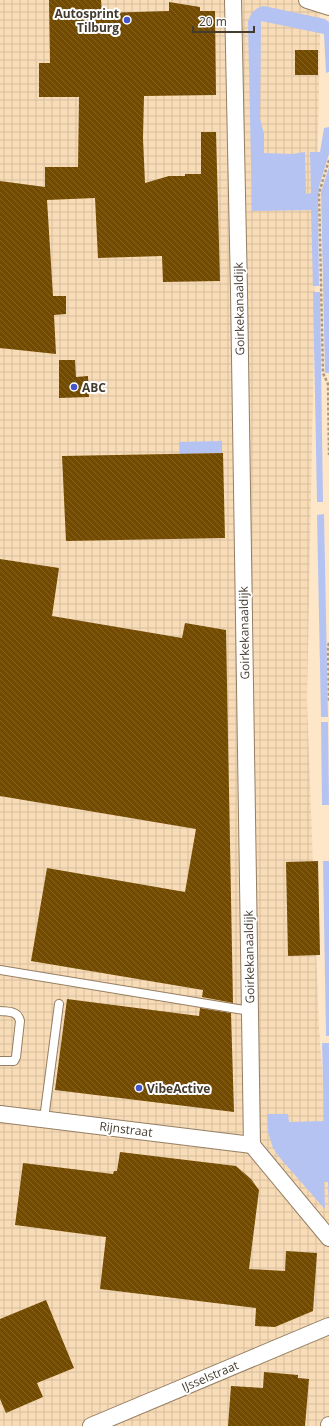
<svg xmlns="http://www.w3.org/2000/svg" width="329" height="1426" viewBox="0 0 329 1426" font-family="'Open Sans',sans-serif">
  <style>
    .industrial { fill: url(#industrial-grid) }
    .grass { fill: #b5c3f3 }
    .building { fill: url(#building-back-hatch) }
    .lines { fill: none; stroke-linecap: round; stroke-linejoin: round }
    .service-casing { stroke: #957f63; stroke-width: 10 }
    .minor-casing { stroke: #957f63; stroke-width: 18 }
    .path { stroke: #aa9a83; stroke-width: 2.5; stroke-dasharray: 3 2; stroke-linecap: butt }
    .service { stroke: #fff; stroke-width: 8 }
    .minor { stroke: #fff; stroke-width: 16 }
    .poi-dot { fill: #4556ca; stroke: #fff; stroke-width: 1.5 }
    .labels { text-anchor: middle; dominant-baseline: central; stroke-width: 4; stroke-linejoin: round; paint-order: stroke }
    .poi-label { font-size: 12px; font-weight: bold; fill: #443b2f; stroke: #fff; text-anchor: start }
    .street-label { font-size: 12px; fill: #443b2f; stroke: #fff }
  </style>
  <defs>
    <pattern id="industrial-grid" width="8" height="8" patternUnits="userSpaceOnUse"><rect width="8" height="8" fill="#f8dcb7"/><path d="M0 4h8M4 0v8" fill="none" stroke="#d6be9e"/></pattern>
    <pattern id="building-back-hatch" width="6" height="6" patternUnits="userSpaceOnUse"><rect width="6" height="6" fill="#734b00"/><path d="M-1 5l2 2M0 0l6 6M5-1l2 2" fill="none" stroke="#846327"/></pattern>
  </defs>
  <rect width="100%" height="100%" fill="#fee7c8"/>
  <polygon class="industrial" points="0,0 320,0 320,36 307,701 319,1027 329,1164 329,1426 0,1426"/>
  <g class="grass">
    <path d="M264,6L325,19L329,22V72L326,73L324,34L261,21L260,119L264,134V153L292,154L305,152L306,194L311,193L310,152H320L324,128L329,127V154L319,187L318,200L319,286H313L311,210L252,211L248,22C250,13 255,8 264,6Z"/>
    <polygon points="329,167 329,373 325,373 321,192"/>
    <polygon points="313,292 320,292 323,502 317,502"/>
    <polygon points="222,441 222,453 180,454 179,442"/>
    <polygon points="324,514 328,717 321,717 317,515"/>
    <polygon points="321,722 328,722 329,805 322,805"/>
    <polygon points="323,861 329,861 329,1036 326,1036"/>
    <polygon points="322,1043 329,1043 329,1211 328,1182 324,1182 325,1208 324,1208 280,1158 273,1148 268,1132 267,1114 288,1114 289,1122 324,1121"/>
  </g>
  <g class="building">
    <polygon points="49,0 101,0 102,13 169,11 169,2 200,7 200,11 215,11 216,95 144,96 143,138 145,183 169,176 185,176 185,174 201,174 201,132 216,132 220,281 163,282 162,256 98,258 95,198 47,200 53,296 66,296 66,314 54,315 56,354 0,348 0,181 45,187 45,167 78,167 79,97 39,97 39,63 50,63"/>
    <rect x="295" y="50" width="23" height="25"/>
    <polygon points="59,360 75,360 76,377 88,376 89,397 59,398"/>
    <polygon points="223,453 225,538 66,541 62,456"/>
    <polygon points="0,559 59,568 52,616 182,638 185,623 226,630 233,1003 202,997 203,990 31,961 47,868 185,892 196,829 0,796"/>
    <polygon points="318,861 320,955 288,956 286,862"/>
    <polygon points="67,999 199,1016 200,1008 231,1013 234,1112 55,1090"/>
    <polygon points="120,1152 236,1166 251,1179 259,1190 249,1269 285,1271 286,1251 317,1253 313,1311 275,1327 255,1326 256,1308 100,1289 106,1237 15,1225 23,1163 113,1174 114,1171 117,1171"/>
    <polygon points="46,1300 74,1368 37,1383 43,1397 6,1413 0,1399 0,1319"/>
    <polygon points="264,1372 298,1375 298,1378 309,1379 305,1426 228,1426 231,1386 263,1388"/>
  </g>
  <g class="lines">
    <defs>
      <g id="service">
        <polyline points="0,970 250,1011"/>
        <path d="M0,1011C9,1012 18,1011 20,1021L16,1057L14,1061H0"/>
        <polyline points="44,1119 59,1004"/>
      </g>
      <g id="minor">
        <polyline points="233,0 239,291 252,1145 329,1238"/>
        <polyline points="307,0 329,7"/>
        <polyline points="0,1114 252,1145"/>
        <polyline points="91,1426 329,1326"/>
        <polyline points="329,1426 329,1425"/>
      </g>
    </defs>
    <use href="#service" class="service-casing"/>
    <use href="#minor" class="minor-casing"/>
    <g class="path">
      <polyline points="329,160 319,193 323,373 328,384 329,455"/>
      <polyline points="329,643 328,646 329,702"/>
    </g>
    <use href="#service" class="service"/>
    <use href="#minor" class="minor"/>
  </g>
  <g class="poi-dot">
    <circle cx="127" cy="20" r="4"/>
    <circle cx="74" cy="387" r="4"/>
    <circle cx="139" cy="1088" r="4"/>
  </g>
  <g class="labels">
    <g class="poi-label">
      <text x="119" y="13" text-anchor="end">Autosprint<tspan x="119" dy="14">Tilburg</tspan></text>
      <text x="82" y="387">ABC</text>
      <text x="147" y="1088">VibeActive</text>
    </g>
    <g class="street-label">
      <text transform="translate(239 309) rotate(-91)">Goirkekanaaldijk</text>
      <text transform="translate(244 633) rotate(-91)">Goirkekanaaldijk</text>
      <text transform="translate(249 957) rotate(-91)">Goirkekanaaldijk</text>
      <text transform="translate(126 1129) rotate(7)">Rijnstraat</text>
      <text transform="translate(210 1376) rotate(-23)">IJsselstraat</text>
    </g>
  </g>
  <path d="M193 26v6h61v-6" fill="none" stroke="#443b2f" stroke-width="2"/>
  <text x="199" y="26" font-size="12" fill="#443b2f" stroke="#ffffff" stroke-width="3" paint-order="stroke">20 m</text>
</svg>
